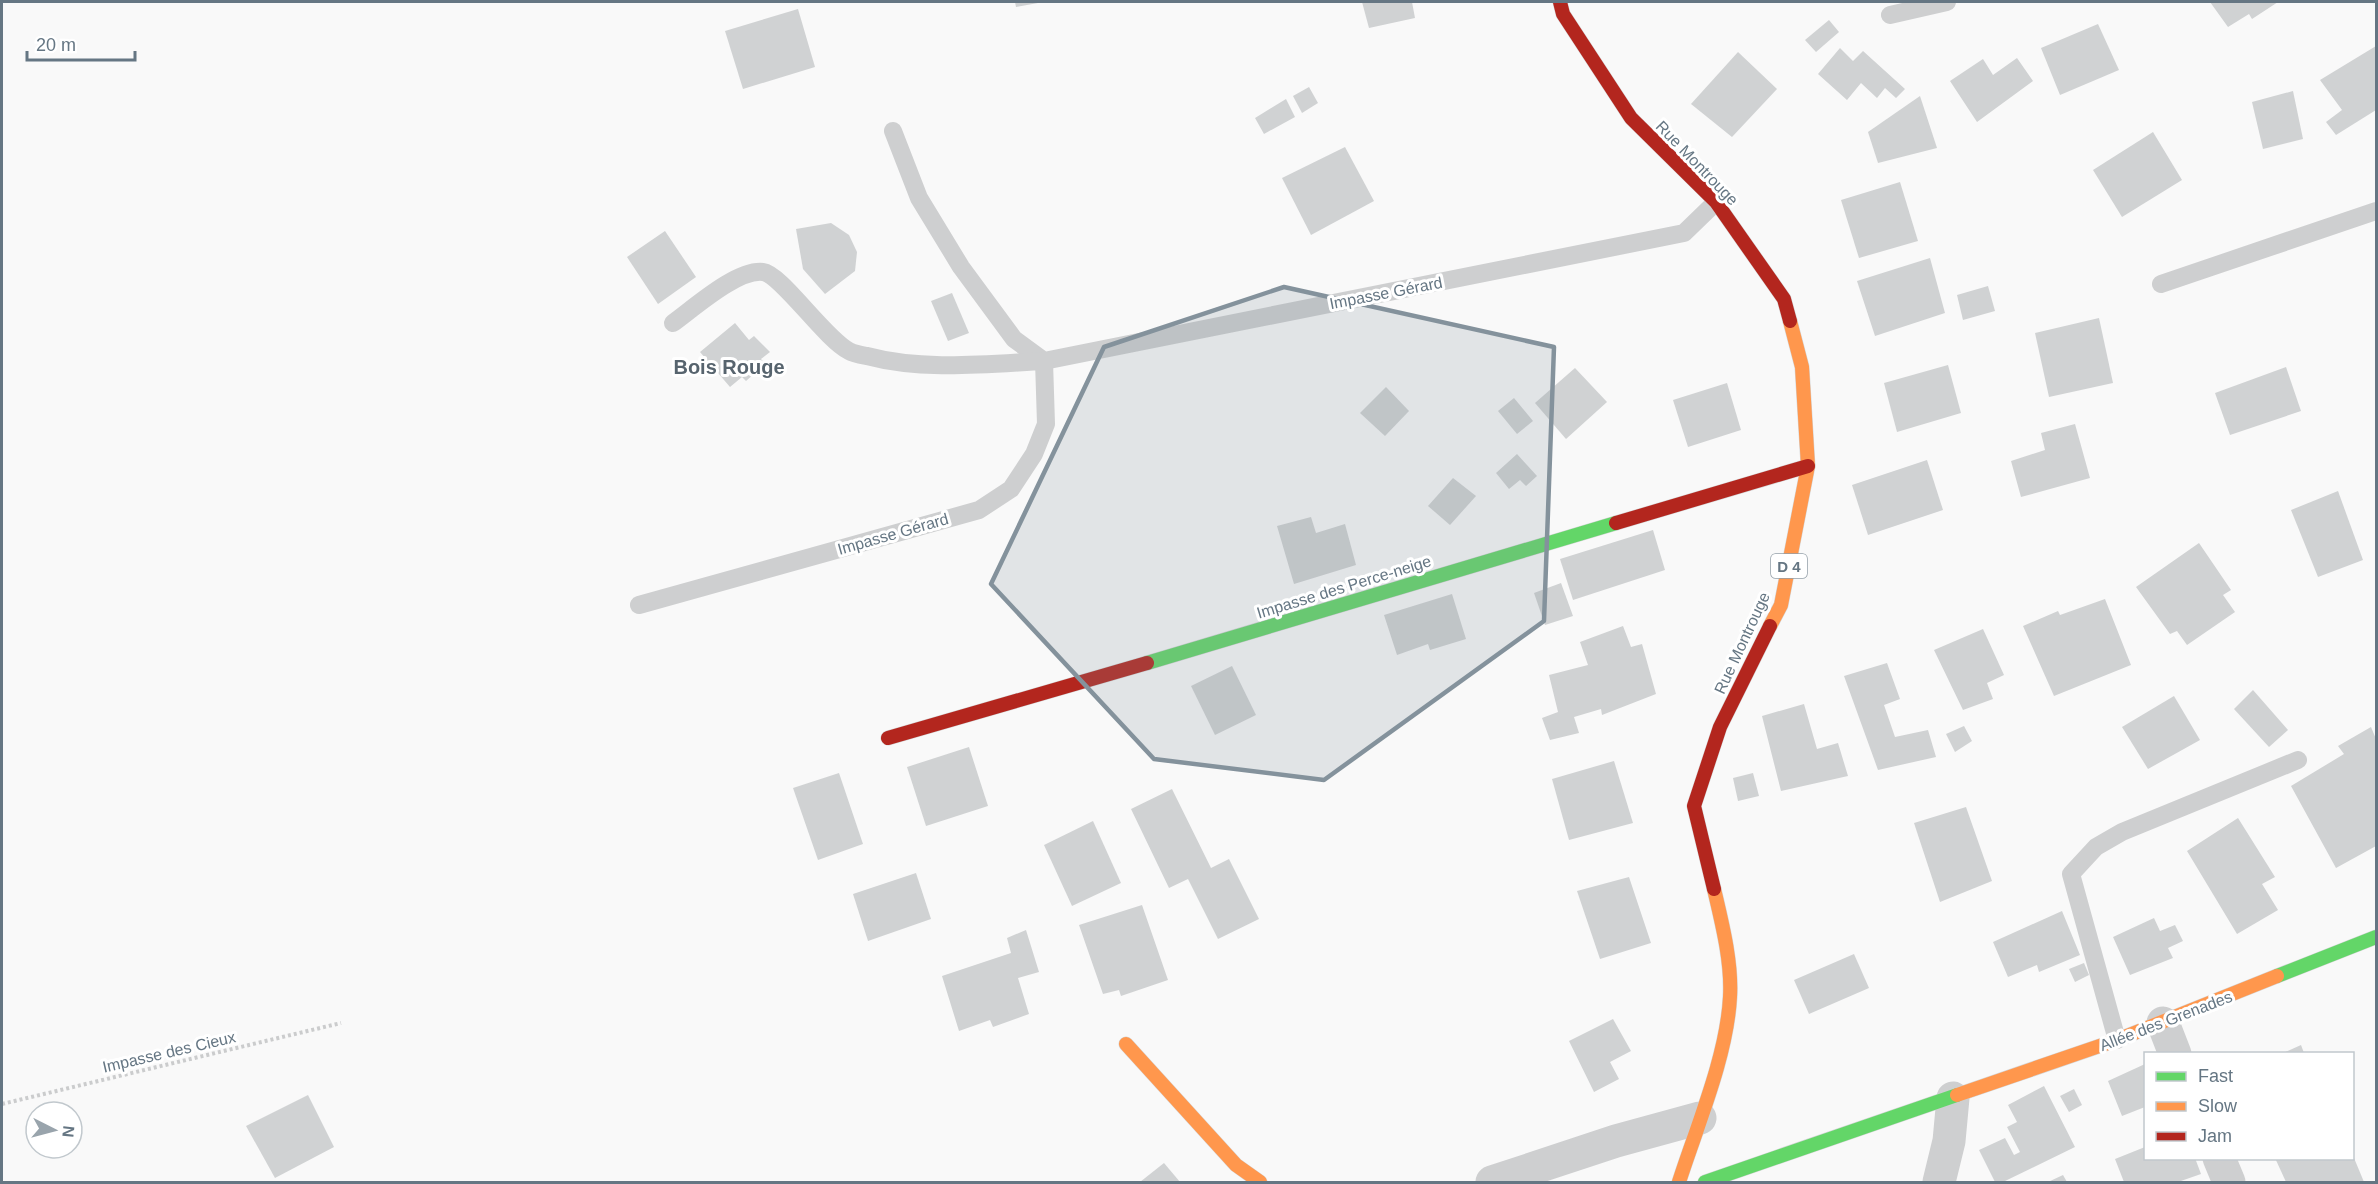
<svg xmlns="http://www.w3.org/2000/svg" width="2378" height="1184" viewBox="0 0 2378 1184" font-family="Helvetica,sans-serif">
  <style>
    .building { fill: #d0d2d3 }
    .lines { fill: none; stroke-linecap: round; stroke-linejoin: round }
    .fast-casing { stroke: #d5d6d7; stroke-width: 15 }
    .slow-casing { stroke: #d5d6d7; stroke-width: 15 }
    .jam-casing { stroke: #d5d6d7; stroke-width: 15 }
    .path { stroke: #cbcccd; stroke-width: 4; stroke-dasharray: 3 3; stroke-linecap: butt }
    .lane { stroke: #cecfd0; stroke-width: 18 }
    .street { stroke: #cecfd0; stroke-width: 33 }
    .fast { stroke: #63d668; stroke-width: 14 }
    .slow { stroke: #ff974d; stroke-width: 14 }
    .jam { stroke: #b3261e; stroke-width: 14 }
    .marked { fill: #84929c; fill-opacity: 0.2; stroke: #84929c; stroke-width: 4.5; stroke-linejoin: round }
    .labels { text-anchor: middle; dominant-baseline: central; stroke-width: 6; stroke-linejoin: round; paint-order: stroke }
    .shield { fill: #fff; stroke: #939fa8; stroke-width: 1.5 }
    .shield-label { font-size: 15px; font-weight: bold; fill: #657683 }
    .street-label { font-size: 16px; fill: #657683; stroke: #fff }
    .quarter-label { font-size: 20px; font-weight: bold; fill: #57646e; stroke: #fff }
  </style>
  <rect width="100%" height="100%" fill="#f9f9f9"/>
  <g class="building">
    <polygon points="1015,2 1038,2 1038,3 1016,7"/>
    <polygon points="1362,2 1412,2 1415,18 1369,28"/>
    <polygon points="2210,2 2278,2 2252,19 2249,14 2228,27"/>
    <polygon points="798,9 815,67 743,89 725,31"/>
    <polygon points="1829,20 1839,32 1816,52 1805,40"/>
    <polygon points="2098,24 2119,70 2060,95 2041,48"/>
    <polygon points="2376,46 2376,110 2336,135 2326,122 2342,110 2320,80"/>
    <polygon points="1840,48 1853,61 1863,51 1905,89 1896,98 1885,88 1877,98 1861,83 1847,100 1818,74"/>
    <polygon points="1738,52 1777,89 1732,137 1691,104"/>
    <polygon points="2017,58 2033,81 1977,122 1950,81 1983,59 1993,75"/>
    <polygon points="1309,87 1318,103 1302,113 1293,96"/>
    <polygon points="2293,91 2303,139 2263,149 2252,102"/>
    <polygon points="1920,96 1937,148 1878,163 1868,132"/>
    <polygon points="1286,99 1295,117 1264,134 1255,118"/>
    <polygon points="2153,132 2182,180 2122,217 2093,170"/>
    <polygon points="1345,147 1374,201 1311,235 1282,178"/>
    <polygon points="1900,182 1918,241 1859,258 1841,200"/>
    <polygon points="831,223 849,235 857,252 855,271 825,294 803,269 796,229"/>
    <polygon points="665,231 696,277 658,304 627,257"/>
    <polygon points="1930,258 1945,313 1875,336 1857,281"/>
    <polygon points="1988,286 1995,311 1963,320 1957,295"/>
    <polygon points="952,293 969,333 948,341 931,301"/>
    <polygon points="2099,318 2113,383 2049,397 2035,333"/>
    <polygon points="735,323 749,340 754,336 770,352 761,359 765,364 746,381 742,377 730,387 700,352"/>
    <polygon points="1948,365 1961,413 1897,432 1884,383"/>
    <polygon points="2286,367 2301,411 2230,435 2215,393"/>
    <polygon points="1575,368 1607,402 1566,439 1535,403"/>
    <polygon points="1727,383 1741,430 1688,447 1673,400"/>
    <polygon points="1386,387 1409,411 1385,436 1360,413"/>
    <polygon points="1514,398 1533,421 1517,434 1498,411"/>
    <polygon points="2075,424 2090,478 2021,497 2011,461 2045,450 2041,433"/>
    <polygon points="1517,454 1537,476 1526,486 1520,480 1509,489 1496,473"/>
    <polygon points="1927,460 1943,510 1868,535 1852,485"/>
    <polygon points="1453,478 1476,496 1450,525 1428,506"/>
    <polygon points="2338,491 2363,560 2318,577 2291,510"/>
    <polygon points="1311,517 1316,533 1345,524 1356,565 1294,584 1277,526"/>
    <polygon points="1653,530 1665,570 1573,600 1560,559"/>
    <polygon points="2199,543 2231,590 2223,595 2235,612 2187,645 2177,631 2170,634 2136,587"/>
    <polygon points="1561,583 1573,616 1545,625 1534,593"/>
    <polygon points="1452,594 1466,639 1430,650 1428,644 1397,655 1384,615"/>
    <polygon points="2105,599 2131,665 2054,696 2023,626 2058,611 2060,615"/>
    <polygon points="1623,626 1631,647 1642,644 1656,694 1602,715 1601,709 1574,717 1579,733 1550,740 1542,718 1558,712 1549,675 1588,665 1580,642"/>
    <polygon points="1983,629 2004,675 1987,683 1993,699 1963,710 1934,650"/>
    <polygon points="1887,663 1900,699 1884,705 1895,737 1928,730 1936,757 1878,770 1844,676"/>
    <polygon points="1232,666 1256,715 1215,735 1191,686"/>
    <polygon points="2253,690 2288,730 2269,747 2234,709"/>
    <polygon points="2174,696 2200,740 2148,769 2122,727"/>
    <polygon points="1804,704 1817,749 1838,743 1848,776 1781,791 1762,716"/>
    <polygon points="1964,726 1972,741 1955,752 1946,734"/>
    <polygon points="2371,727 2376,739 2376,846 2336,868 2291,786 2344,754 2338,746"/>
    <polygon points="969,747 988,806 926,826 907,767"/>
    <polygon points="1614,761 1633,823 1569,840 1552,779"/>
    <polygon points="839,773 863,844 818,860 793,788"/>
    <polygon points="1753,773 1759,796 1738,801 1733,778"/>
    <polygon points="1172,789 1211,868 1229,859 1259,919 1218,939 1188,879 1169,888 1131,809"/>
    <polygon points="1966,807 1992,881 1940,902 1914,823"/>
    <polygon points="2238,818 2275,877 2262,884 2278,910 2237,934 2187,851"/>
    <polygon points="1093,821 1121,883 1072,906 1044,845"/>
    <polygon points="916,873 931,919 868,941 853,894"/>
    <polygon points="1629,877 1651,943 1600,959 1577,891"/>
    <polygon points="1142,905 1168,980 1121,996 1119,990 1103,994 1079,925"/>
    <polygon points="2062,911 2080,955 2039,972 2037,965 2008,977 1993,942"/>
    <polygon points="2154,918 2160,931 2175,925 2183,941 2168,948 2173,958 2130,975 2113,937"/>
    <polygon points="1026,930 1039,972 1018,978 1029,1014 993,1027 990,1020 959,1031 942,976 1011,953 1007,938"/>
    <polygon points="1854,954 1869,988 1809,1014 1794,980"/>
    <polygon points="2084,963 2089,975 2075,982 2069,969"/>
    <polygon points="1613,1019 1631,1051 1610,1062 1619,1079 1594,1092 1569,1041"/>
    <polygon points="2301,1045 2304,1053 2283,1053"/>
    <polygon points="2145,1064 2145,1107 2122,1116 2108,1081"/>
    <polygon points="2044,1086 2075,1147 2003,1182 1995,1182 1979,1150 2005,1138 2014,1155 2020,1152 2007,1127 2017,1122 2008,1105"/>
    <polygon points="2074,1089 2082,1105 2069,1112 2060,1096"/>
    <polygon points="308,1095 334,1147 275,1178 246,1126"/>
    <polygon points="2145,1147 2146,1158 2195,1158 2201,1174 2178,1182 2124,1182 2115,1159"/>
    <polygon points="2275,1158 2354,1158 2364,1182 2286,1182"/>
    <polygon points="1164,1163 1180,1182 1140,1182"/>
    <polygon points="2063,1175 2067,1182 2048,1182"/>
  </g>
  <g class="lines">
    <defs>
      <g id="fast">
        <polyline points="1147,663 1616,523"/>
        <polyline points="2277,976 2376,937"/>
        <polyline points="1705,1182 1957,1095"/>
      </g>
      <g id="slow">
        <polyline points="1770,626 1781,605 1808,466 1802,367 1790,321"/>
        <polyline points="1126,1044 1236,1165 1260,1182"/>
        <polyline points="1957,1095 2117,1040 2277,976"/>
        <path d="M1679,1182C1697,1126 1727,1056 1730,997C1732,962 1722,923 1714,889"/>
      </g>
      <g id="jam">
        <polyline points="1560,2 1563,14 1631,118 1716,202 1784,299 1790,321"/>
        <polyline points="1616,523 1808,466"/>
        <polyline points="888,738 1147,663"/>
        <polyline points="1714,889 1694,806 1720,727 1770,626"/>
      </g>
    </defs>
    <use href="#fast" class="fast-casing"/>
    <use href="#slow" class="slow-casing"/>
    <use href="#jam" class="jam-casing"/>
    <polyline class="path" points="2,1104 341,1023"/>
    <g class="lane">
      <polyline points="1890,15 1947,2"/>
      <polyline points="893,131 919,198 961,267 1014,339 1044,361 1684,233 1716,202"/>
      <polyline points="2161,284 2376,211"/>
      <path d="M639,605L979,510L1011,489L1034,454L1046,424L1044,361C986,364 923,371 867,356C861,355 854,354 849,351C825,339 781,274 763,272C737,269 694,308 673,323"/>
      <polyline points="2117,1040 2071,874 2096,847 2122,832 2298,760"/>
    </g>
    <g class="street">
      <polyline points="2163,1023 2175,1054"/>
      <polyline points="2219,1158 2229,1182"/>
      <polyline points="1492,1182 1616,1141 1700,1118"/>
      <polyline points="1939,1182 1949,1141 1953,1098"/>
    </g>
    <use href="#fast" class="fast"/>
    <use href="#slow" class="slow"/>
    <use href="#jam" class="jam"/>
  </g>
  <path class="marked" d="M1284,287L1554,347L1544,621L1324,780L1154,759L991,584L1104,347Z"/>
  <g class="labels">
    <rect class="shield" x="1771" y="554" width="36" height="24" rx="4.5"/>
    <g class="shield-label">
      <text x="1789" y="566">D 4</text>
    </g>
    <g class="street-label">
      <text transform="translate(1697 163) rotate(46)">Rue Montrouge</text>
      <text transform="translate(1386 293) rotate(-11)">Impasse Gérard</text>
      <text transform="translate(893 534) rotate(-16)">Impasse Gérard</text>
      <text transform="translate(1344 587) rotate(-17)">Impasse des Perce-neige</text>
      <text transform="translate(1742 643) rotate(-65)">Rue Montrouge</text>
      <text transform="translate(2166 1021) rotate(-21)">Allée des Grenades</text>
      <text transform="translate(169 1052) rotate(-13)">Impasse des Cieux</text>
    </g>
    <g class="quarter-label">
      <text x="729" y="367">Bois Rouge</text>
    </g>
  </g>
  <rect width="2378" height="1184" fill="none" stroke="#657683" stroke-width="6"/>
  <rect x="2144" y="1052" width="210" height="108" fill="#ffffff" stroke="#c1c8cd" stroke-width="1.5"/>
  <rect x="2156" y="1072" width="30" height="9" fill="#63d668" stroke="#c1c8cd" stroke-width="1.5"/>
  <text x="2198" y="1082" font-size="18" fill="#657683">Fast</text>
  <rect x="2156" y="1102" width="30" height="9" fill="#ff974d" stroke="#c1c8cd" stroke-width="1.5"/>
  <text x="2198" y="1112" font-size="18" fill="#657683">Slow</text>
  <rect x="2156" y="1132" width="30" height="9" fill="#b3261e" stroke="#c1c8cd" stroke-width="1.5"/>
  <text x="2198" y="1142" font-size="18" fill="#657683">Jam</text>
  <g transform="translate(54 1130) rotate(96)"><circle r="28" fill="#ffffff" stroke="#c1c8cd" stroke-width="1.5"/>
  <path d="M0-4.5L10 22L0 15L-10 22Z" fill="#99a4ac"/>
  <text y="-9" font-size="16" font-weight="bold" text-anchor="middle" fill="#657683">N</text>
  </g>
  <path d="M27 51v9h108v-9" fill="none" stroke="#657683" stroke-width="3"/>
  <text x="36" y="51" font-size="18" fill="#657683" stroke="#ffffff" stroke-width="4.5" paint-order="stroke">20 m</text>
</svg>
